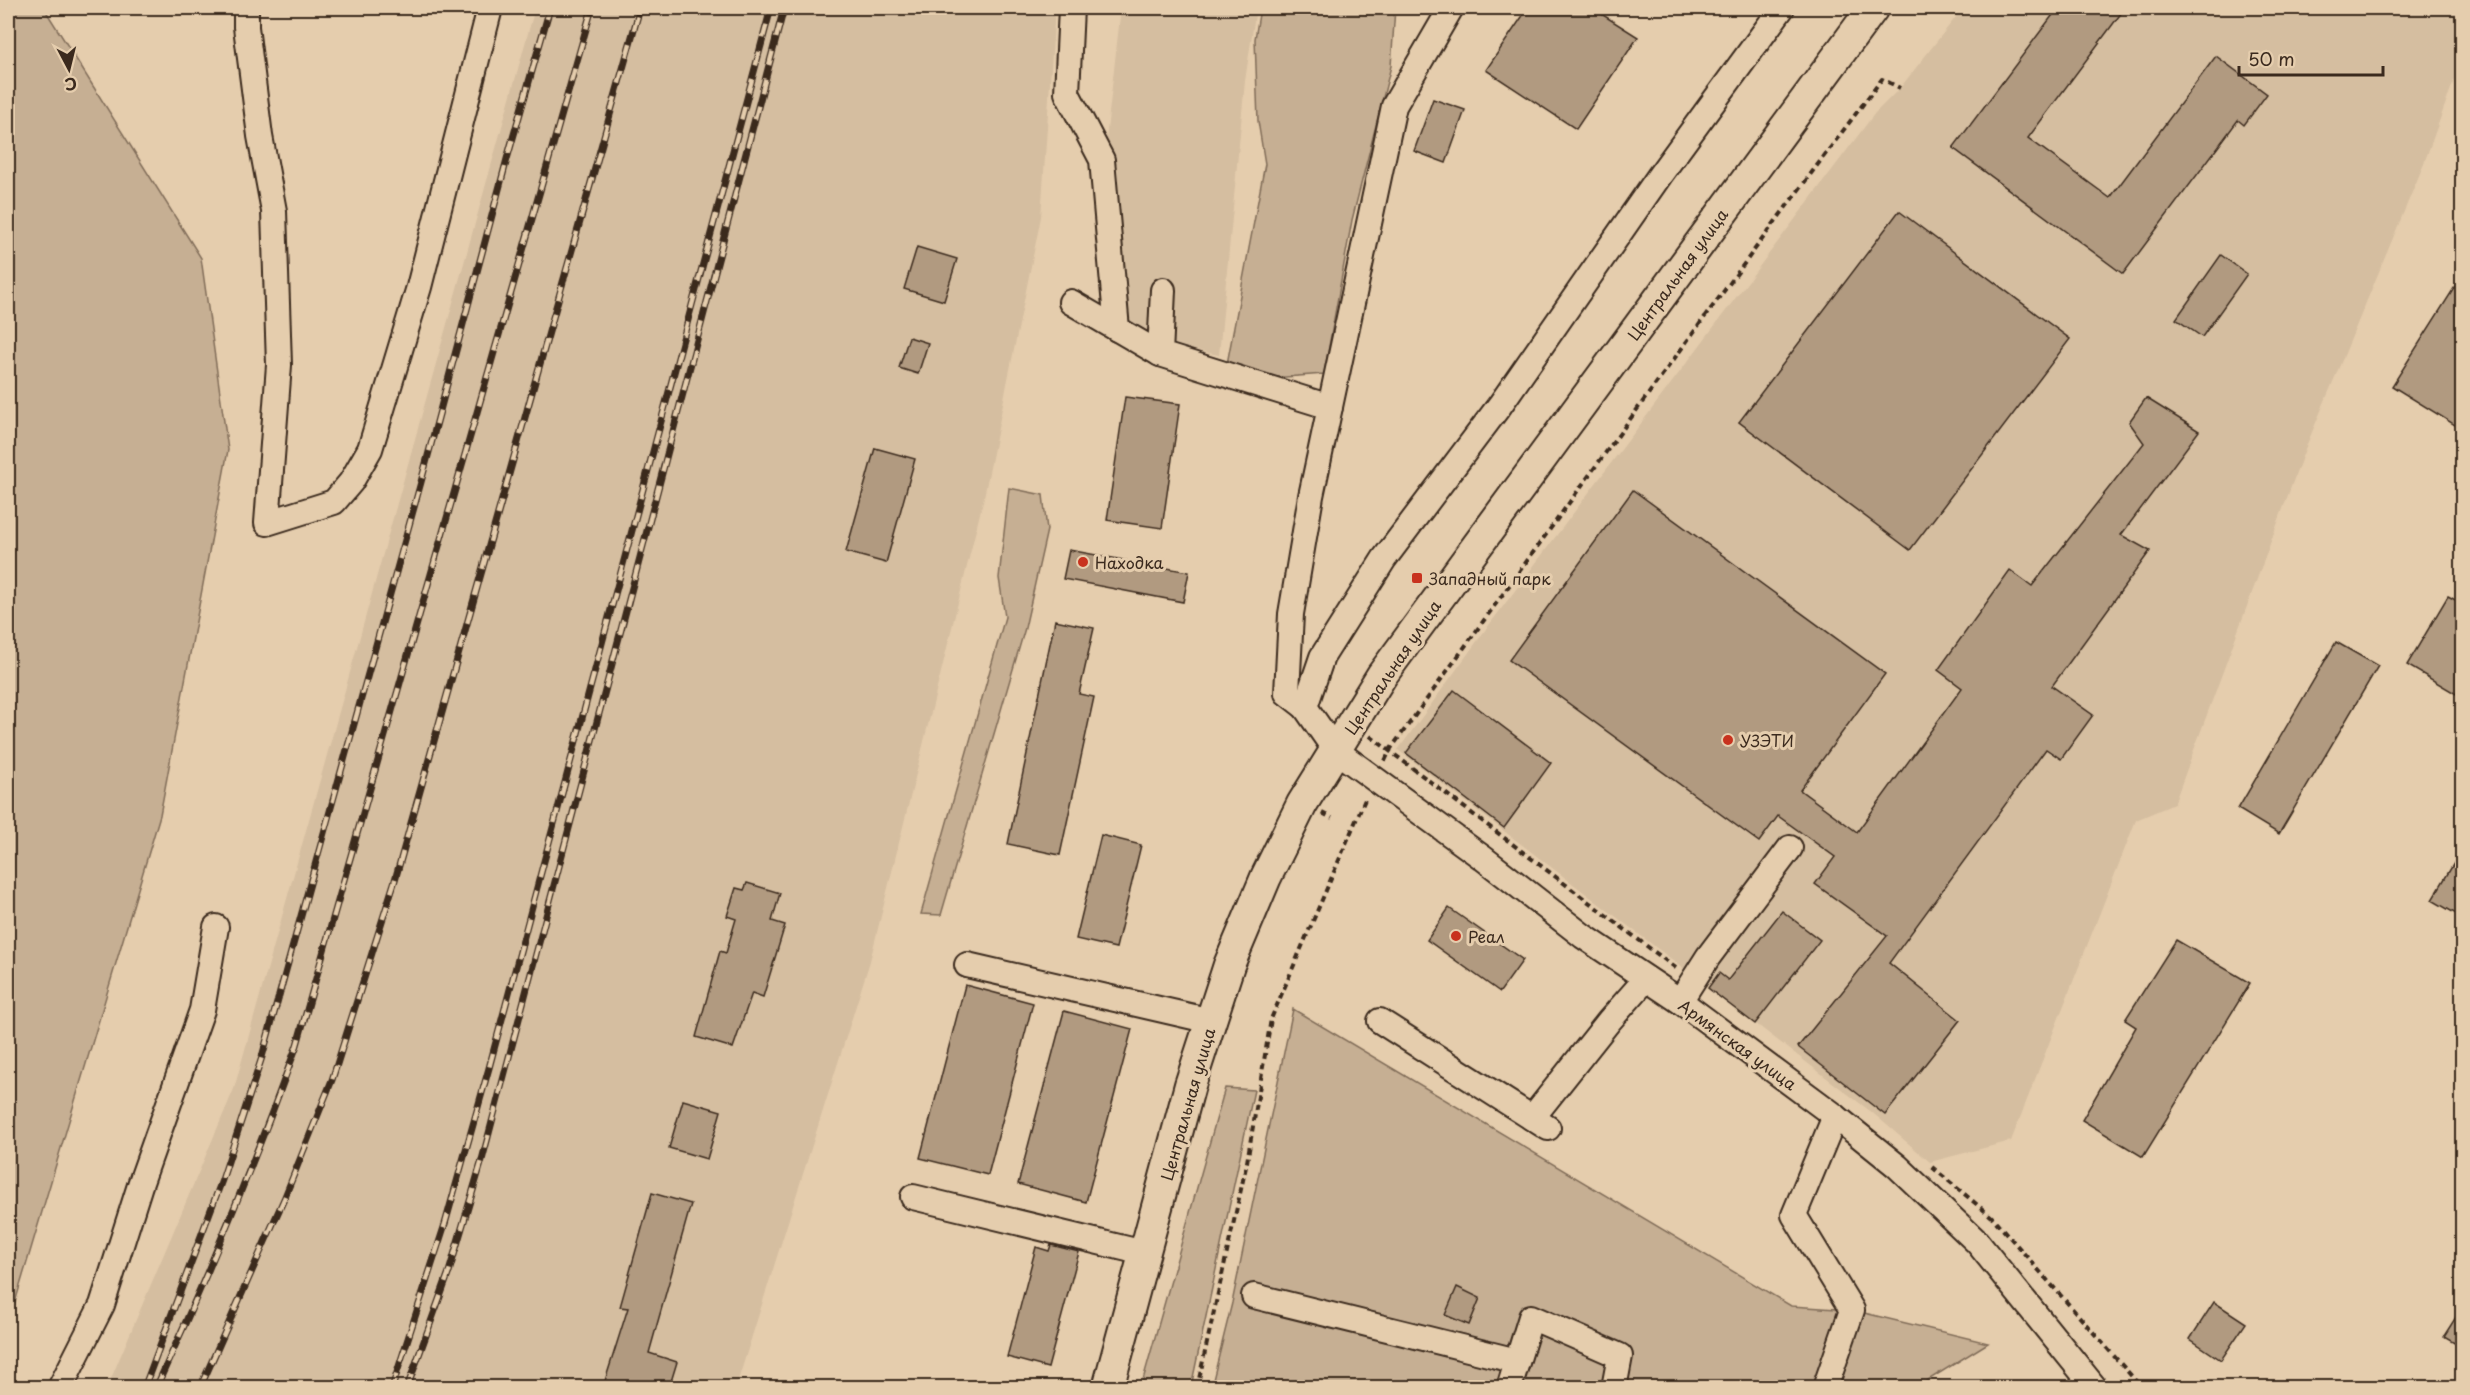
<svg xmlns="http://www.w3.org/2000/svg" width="2470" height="1395" viewBox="0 0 2470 1395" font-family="'Playpen Sans',sans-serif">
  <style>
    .built { fill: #d5bea0 }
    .green { fill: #c6af93; stroke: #806c58; stroke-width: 1.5 }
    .building { fill: #b19a80; stroke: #3b2a1e; stroke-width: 1.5 }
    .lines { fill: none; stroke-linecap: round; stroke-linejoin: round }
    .minor-casing { stroke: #3b2a1e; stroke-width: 28 }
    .major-casing { stroke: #3b2a1e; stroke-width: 34 }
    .path { stroke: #3b2a1e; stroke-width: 4; stroke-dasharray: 6 4.5; stroke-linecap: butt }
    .minor { stroke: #e5cdad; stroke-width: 24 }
    .major { stroke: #e5cdad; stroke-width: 30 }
    .rail-casing { stroke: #3b2a1e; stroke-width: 7 }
    .rail { stroke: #e5cdad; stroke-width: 4.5; stroke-dasharray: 14; stroke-linecap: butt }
    .poi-dot { fill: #c8321e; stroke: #e5cdad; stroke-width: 2 }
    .labels { text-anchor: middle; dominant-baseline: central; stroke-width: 6; stroke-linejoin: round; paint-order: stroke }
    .street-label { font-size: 16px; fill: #3b2a1e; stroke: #e5cdad }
    .poi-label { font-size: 16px; fill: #3b2a1e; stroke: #e5cdad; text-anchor: start }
  </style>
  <rect width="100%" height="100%" fill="#e5cdad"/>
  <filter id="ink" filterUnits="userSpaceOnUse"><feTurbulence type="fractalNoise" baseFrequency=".0167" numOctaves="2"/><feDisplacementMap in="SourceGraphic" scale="12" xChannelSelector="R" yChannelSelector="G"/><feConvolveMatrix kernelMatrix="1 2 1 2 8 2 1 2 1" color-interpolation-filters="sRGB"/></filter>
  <g filter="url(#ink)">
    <g class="built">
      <polygon points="535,8 1055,8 1041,217 984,497 870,961 736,1387 107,1388 234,1089"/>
      <polygon points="1121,8 1256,8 1245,81 1219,355 1124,336 1105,148"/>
      <polygon points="1963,8 2462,8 2462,58 2423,166 2305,449 2174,804 2136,820 2011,1141 1930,1162 1874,1114 1398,750 1483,633 1875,113 1900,88"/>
    </g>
    <g class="green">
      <polygon points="8,8 44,8 201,258 228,450 160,815 8,1326"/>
      <polygon points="1260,8 1395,8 1391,66 1352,220 1324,374 1285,377 1259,377 1227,364 1265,164 1258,121 1255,39"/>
      <polygon points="1009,488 1043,495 1047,530 1025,628 941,915 921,914 1005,617 999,578"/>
      <polygon points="1293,1009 1791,1306 1852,1310 1988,1343 1917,1387 1211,1388 1232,1303"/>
      <polygon points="1225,1088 1254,1090 1191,1387 1141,1387"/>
    </g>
    <g class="building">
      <polygon points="1528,8 1592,8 1638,37 1576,129 1486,70"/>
      <polygon points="2058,8 2125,8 2028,138 2110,198 2216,56 2267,94 2244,125 2238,120 2123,274 1953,148"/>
      <polygon points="1433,99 1465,110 1446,163 1414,151"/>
      <polygon points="1899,211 2070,339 1910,550 1739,422"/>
      <polygon points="917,247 957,259 944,301 904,289"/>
      <polygon points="2221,255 2247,274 2202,337 2176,319"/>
      <polygon points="2463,274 2463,430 2392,386"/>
      <polygon points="909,337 928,343 918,374 899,368"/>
      <polygon points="1125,397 1180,404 1162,528 1107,520"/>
      <polygon points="2146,398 2199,431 2121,535 2150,551 2052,686 2093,715 2061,759 2046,749 1889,963 1960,1020 1885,1115 1798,1047 1887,936 1815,884 1835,857 1778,816 1759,842 1509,660 1633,490 1885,674 1800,790 1857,832 1962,688 1938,670 2010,570 2032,586 2144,443 2129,422"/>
      <polygon points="875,448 915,459 886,563 846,552"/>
      <polygon points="1069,550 1189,572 1183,602 1063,579"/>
      <polygon points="2448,596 2463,604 2463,698 2407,665"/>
      <polygon points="1055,620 1094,628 1079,694 1094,697 1060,855 1008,844"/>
      <polygon points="2336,642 2378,666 2279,834 2238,809"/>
      <polygon points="1454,690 1551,763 1504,828 1406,753"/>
      <polygon points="1101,835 1141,845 1116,948 1076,939"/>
      <polygon points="2463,848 2463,918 2432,900"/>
      <polygon points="747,883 780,893 772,921 785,925 763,997 752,993 733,1048 696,1037 720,951 726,953 736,919 727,916 736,888 744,890"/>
      <polygon points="1449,908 1523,960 1500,992 1427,940"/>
      <polygon points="1782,911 1820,940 1755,1024 1708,988 1719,973 1728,980"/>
      <polygon points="2176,940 2250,983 2143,1157 2082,1120 2136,1027 2125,1020"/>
      <polygon points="965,985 1033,1003 988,1175 920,1158"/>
      <polygon points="1064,1011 1132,1029 1086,1202 1018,1184"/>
      <polygon points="683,1100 721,1111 707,1159 669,1148"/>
      <polygon points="652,1193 691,1204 649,1353 677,1362 669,1388 616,1388 604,1384 628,1308 620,1307"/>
      <polygon points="1051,1245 1079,1252 1048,1368 1007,1357 1036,1247 1049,1251"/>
      <polygon points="1457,1287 1480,1298 1469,1325 1445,1315"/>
      <polygon points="2214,1302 2246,1323 2221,1360 2190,1339"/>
      <polygon points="2463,1306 2463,1347 2444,1336"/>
    </g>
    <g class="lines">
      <defs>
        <g id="minor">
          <polyline points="246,8 246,27 260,136 274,211 279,365 267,523 334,502 351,482 370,449 419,287 490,8"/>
          <polyline points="1071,8 1067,93 1102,160 1117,329"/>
          <polyline points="1451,8 1394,106 1311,496 1291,614 1287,693 1305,707 1335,750 1483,858 1583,936 1680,1001 1835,1116 1897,1166 1977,1242 2095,1388"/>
          <polyline points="1163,290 1160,354 1330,407"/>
          <polyline points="1071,302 1160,354"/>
          <polyline points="1305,707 1322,657 1384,559 1500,405 1660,175 1782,8"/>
          <polyline points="967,965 1211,1021"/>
          <polyline points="1680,1001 1708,957 1790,848"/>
          <polyline points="1380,1021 1548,1128"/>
          <polyline points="1532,1118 1609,1021 1646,979"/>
          <polyline points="913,1197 1144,1253"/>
          <polyline points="1254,1296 1517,1361"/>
          <polyline points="60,1388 102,1305 140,1185 202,1010 216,927"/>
          <polyline points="1509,1388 1531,1317 1620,1356 1614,1388"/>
          <polyline points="1825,1388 1852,1310 1794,1215 1835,1116"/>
        </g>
        <polyline id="major" points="1108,1388 1190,1085 1229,965 1266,877 1302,804 1382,675 1873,8"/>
      </defs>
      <use href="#minor" class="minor-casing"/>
      <use href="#major" class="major-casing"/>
      <g class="path">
        <polyline points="1370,736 1677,969"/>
        <path d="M1385,761L1390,750C1553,525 1715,300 1882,79L1900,88"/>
        <polyline points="1322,813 1332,818"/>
        <polyline points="1932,1167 1992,1217 2142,1388"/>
        <polyline points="1197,1388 1247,1162 1271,1019 1366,797"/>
      </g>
      <use href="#minor" class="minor"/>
      <use href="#major" class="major"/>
      <defs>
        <g id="rail">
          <polyline points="144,1388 222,1180 262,1057 421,482 507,159 550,8"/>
          <path d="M156,1388C208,1275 255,1161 297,1045L592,8"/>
          <polyline points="200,1388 284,1199 332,1080 395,880 640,8"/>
          <polyline points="392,1388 445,1224 489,1068 771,8"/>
          <polyline points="407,1388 449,1272 482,1160 784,8"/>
        </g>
      </defs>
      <use href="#rail" class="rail-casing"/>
      <use href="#rail" class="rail"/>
    </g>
  </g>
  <g class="poi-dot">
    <circle cx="1083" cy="562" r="6"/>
    <rect x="1411" y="572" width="12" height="12" rx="3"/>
    <circle cx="1728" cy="740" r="6"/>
    <circle cx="1456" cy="936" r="6"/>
  </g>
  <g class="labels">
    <g class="street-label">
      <text transform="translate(1677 274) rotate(-54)">Центральная улица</text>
      <text transform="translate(1392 667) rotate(-56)">Центральная улица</text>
      <text transform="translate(1738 1044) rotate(36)">Армянская улица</text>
      <text transform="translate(1187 1104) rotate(-74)">Центральная улица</text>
    </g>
    <g class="poi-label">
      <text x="1095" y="562">Находка</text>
      <text x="1429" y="578">Западный парк</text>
      <text x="1740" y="740">УЗЭТИ</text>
      <text x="1468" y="936">Реал</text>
    </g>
  </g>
  <rect width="2470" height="1395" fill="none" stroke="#e5cdad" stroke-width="30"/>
  <rect x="15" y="15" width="2440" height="1365" fill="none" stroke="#3b2a1e" stroke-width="2" filter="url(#ink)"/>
  <g transform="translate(69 69) rotate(173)" stroke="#e5cdad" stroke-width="4.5" paint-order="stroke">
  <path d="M0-4.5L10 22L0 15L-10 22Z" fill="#3b2a1e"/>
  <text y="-9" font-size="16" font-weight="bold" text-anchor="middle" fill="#3b2a1e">С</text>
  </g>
  <path d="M2239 66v9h144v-9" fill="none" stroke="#3b2a1e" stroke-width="3"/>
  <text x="2248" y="66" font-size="18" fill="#3b2a1e" stroke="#e5cdad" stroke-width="4.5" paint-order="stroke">50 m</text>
</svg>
